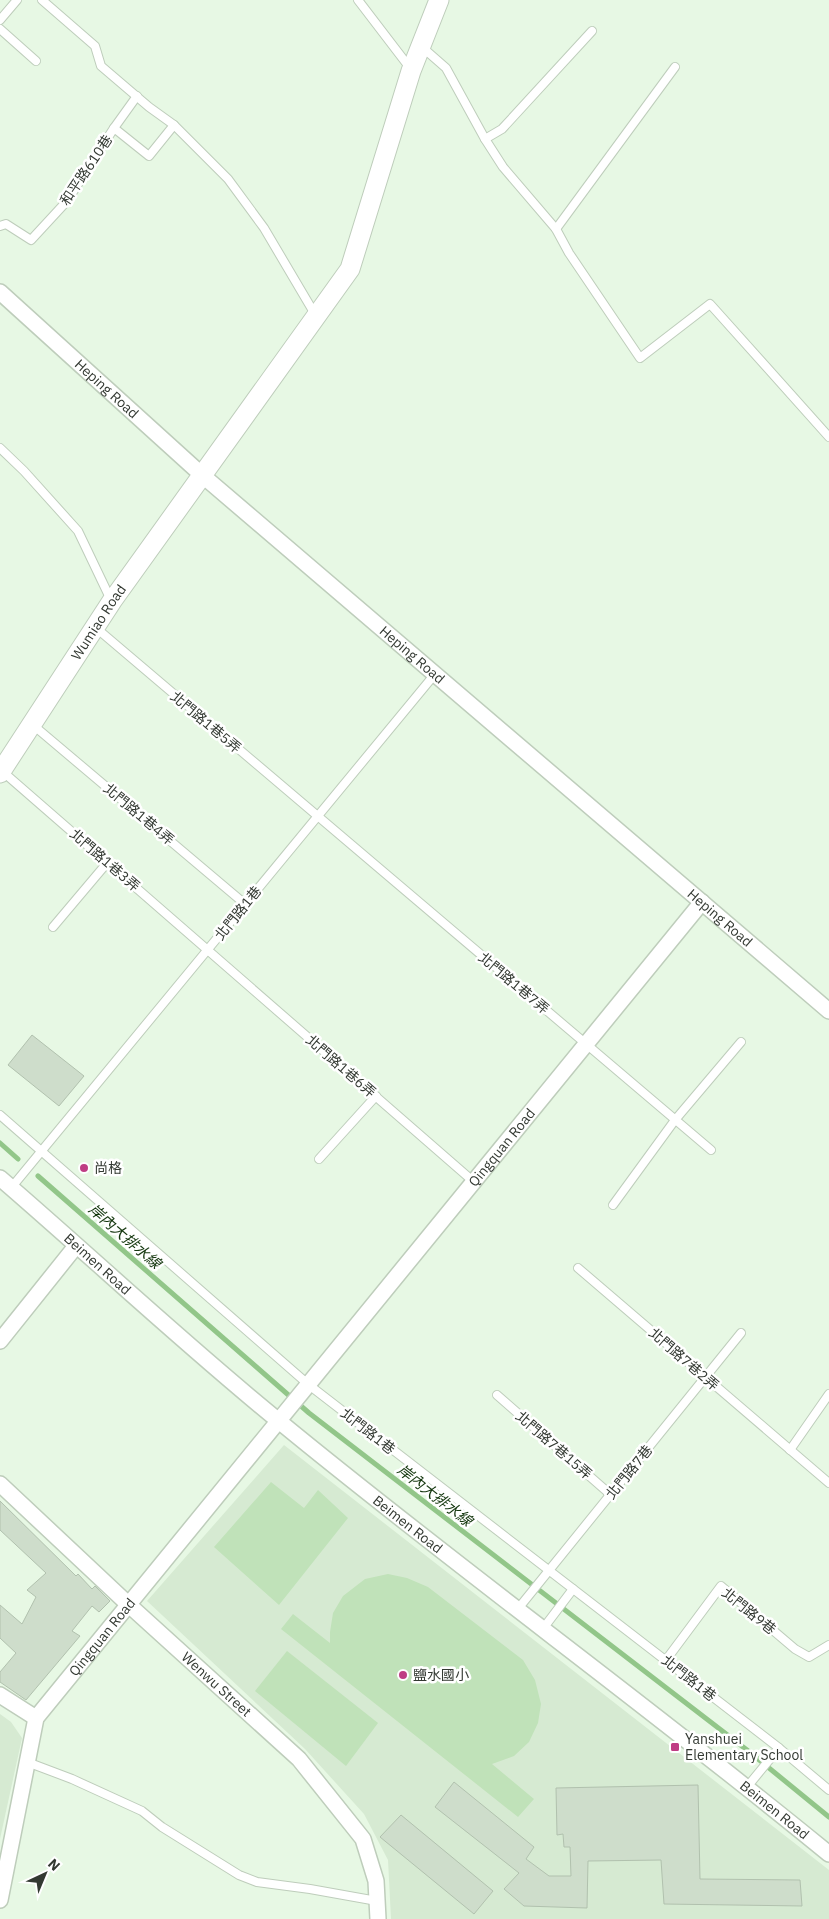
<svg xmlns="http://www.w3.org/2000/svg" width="829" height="1919" viewBox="0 0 829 1919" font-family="'IBM Plex Sans','Noto Sans TC',sans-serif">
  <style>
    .built { fill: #d6ead2 }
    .green { fill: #c0e2b9 }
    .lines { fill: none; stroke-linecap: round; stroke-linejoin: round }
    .stream { stroke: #92c689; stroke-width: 5 }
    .building { fill: #ceddcb; stroke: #b1c1ae }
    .service-casing { stroke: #becdbb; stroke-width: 10 }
    .minor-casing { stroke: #becdbb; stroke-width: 18 }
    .tertiary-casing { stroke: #becdbb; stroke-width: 21 }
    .service { stroke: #fff; stroke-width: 8 }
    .minor { stroke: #fff; stroke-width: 15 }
    .tertiary { stroke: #fff; stroke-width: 19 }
    .poi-dot { fill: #bf3d84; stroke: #fff; stroke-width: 2 }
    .labels { text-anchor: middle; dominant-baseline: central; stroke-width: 5; stroke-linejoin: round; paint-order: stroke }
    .street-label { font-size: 14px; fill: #333932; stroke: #fff }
    .poi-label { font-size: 14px; fill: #333932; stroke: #fff; text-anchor: start }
    .water-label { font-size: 15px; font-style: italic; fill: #14370e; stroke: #fff }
  </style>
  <rect width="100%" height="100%" fill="#e7f8e4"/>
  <g class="built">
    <polygon points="284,1445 829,1870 829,1919 391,1919 388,1860 364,1814 305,1749 147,1601"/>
    <polygon points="0,1714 11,1722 22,1738 0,1839"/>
  </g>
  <g class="green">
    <polygon points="271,1482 304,1508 318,1490 348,1518 279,1605 214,1547"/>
    <polygon points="388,1574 407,1578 428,1587 523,1660 535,1680 541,1704 538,1723 529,1742 514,1756 492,1764 534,1799 518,1817 281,1629 293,1614 330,1643 330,1632 333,1613 343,1596 365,1579"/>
    <polygon points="287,1651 378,1723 346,1766 255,1691"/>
  </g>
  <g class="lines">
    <g class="stream">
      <polyline points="0,1143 18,1159"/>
      <polyline points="38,1176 309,1413 747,1750 829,1817"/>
    </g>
  </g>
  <g class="building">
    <polygon points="32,1035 84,1076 59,1106 8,1065"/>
    <polygon points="0,1501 76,1576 78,1574 92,1589 95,1586 110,1601 99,1612 92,1606 72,1631 80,1636 26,1700 0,1682 0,1672 16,1653 0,1638 0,1605 22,1624 36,1597 27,1590 46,1573 0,1530"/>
    <polygon points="454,1782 534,1847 526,1859 549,1876 571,1876 570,1847 564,1847 563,1834 557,1835 556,1788 698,1785 700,1879 800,1880 802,1906 664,1904 661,1860 588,1861 587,1908 524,1906 504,1889 519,1873 435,1807"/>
    <polygon points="401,1815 493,1891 474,1914 380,1837"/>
  </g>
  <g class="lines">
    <defs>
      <g id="service">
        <polyline points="42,0 95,46 101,66 149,107 174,125 228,179 264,228 316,316"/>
        <polyline points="358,0 410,68"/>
        <polyline points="0,20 17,0"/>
        <polyline points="0,29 36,61"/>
        <polyline points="422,47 446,68 485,139 503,167 556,229 569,253 640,358 710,304 829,437"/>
        <polyline points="114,128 137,96"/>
        <polyline points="485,139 502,129 592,31"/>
        <polyline points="0,226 6,224 31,240 67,201 114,128 149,156 174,125"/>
        <polyline points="556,229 675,67"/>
        <polyline points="0,448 24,471 78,531 111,600"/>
        <polyline points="95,627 711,1150"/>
        <polyline points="33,725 245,904"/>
        <polyline points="2,771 474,1182"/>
        <polyline points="53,927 107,863"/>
        <polyline points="0,1115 309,1385 779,1748 829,1790"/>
        <polyline points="319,1159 376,1096"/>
        <polyline points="11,1188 435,674"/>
        <polyline points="613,1205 675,1120 741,1042"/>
        <polyline points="578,1268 829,1483"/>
        <polyline points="497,1395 611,1495"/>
        <polyline points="790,1450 829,1394"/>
        <polyline points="517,1610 741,1333"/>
        <polyline points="542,1630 573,1589"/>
        <polyline points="666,1660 721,1586 795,1649 809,1657 829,1645"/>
        <polyline points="27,1762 72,1779 142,1811 162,1827 239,1875 257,1882 310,1889 377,1901"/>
        <polyline points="747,1787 779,1748"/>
      </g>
      <g id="minor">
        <path id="s1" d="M0,292L202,475L829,1011"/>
        <path id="s2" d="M0,1178C94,1259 184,1344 280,1422C460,1570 649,1706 829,1854"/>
        <polyline points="0,1341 76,1246"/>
        <path id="s3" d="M0,1484L129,1605L299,1759L363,1839L376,1881L378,1919"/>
        <polyline points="0,1695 36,1718"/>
        <path id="s4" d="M0,1900L36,1718L702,902"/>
      </g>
      <g id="tertiary">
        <path id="s5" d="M0,773L112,601L350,269L411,71L439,0"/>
      </g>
    </defs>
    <use href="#service" class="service-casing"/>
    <use href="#minor" class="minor-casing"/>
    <use href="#tertiary" class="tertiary-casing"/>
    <use href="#service" class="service"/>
    <use href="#minor" class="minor"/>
    <use href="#tertiary" class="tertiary"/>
  </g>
  <g class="poi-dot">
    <circle cx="84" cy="1168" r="5"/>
    <circle cx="403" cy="1675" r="5"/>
    <rect x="670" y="1742" width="10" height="10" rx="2.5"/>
  </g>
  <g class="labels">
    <g class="street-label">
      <text transform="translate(86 170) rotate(-56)">和平路610巷</text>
      <text stroke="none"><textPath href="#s1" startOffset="144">Heping Road</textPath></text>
      <text stroke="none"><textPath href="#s5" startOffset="180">Wumiao Road</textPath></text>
      <text stroke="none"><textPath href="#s1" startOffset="549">Heping Road</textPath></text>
      <text transform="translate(206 722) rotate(40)">北門路1巷5弄</text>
      <text transform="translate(139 814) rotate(40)">北門路1巷4弄</text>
      <text transform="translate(105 860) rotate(41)">北門路1巷3弄</text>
      <text transform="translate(238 913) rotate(-51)">北門路1巷</text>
      <text stroke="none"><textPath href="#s1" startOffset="954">Heping Road</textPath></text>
      <text transform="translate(514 983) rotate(40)">北門路1巷7弄</text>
      <text transform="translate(341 1066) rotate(41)">北門路1巷6弄</text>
      <text stroke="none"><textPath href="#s4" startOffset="922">Qingquan Road</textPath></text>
      <text stroke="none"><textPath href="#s2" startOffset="130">Beimen Road</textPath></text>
      <text transform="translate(684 1359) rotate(41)">北門路7巷2弄</text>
      <text transform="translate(368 1431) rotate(38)">北門路1巷</text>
      <text transform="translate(554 1445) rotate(41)">北門路7巷15弄</text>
      <text transform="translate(629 1472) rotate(-51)">北門路7巷</text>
      <text stroke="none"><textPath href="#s2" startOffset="535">Beimen Road</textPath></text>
      <text transform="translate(749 1611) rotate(39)">北門路9巷</text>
      <text stroke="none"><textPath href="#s4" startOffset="290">Qingquan Road</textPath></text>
      <text transform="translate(689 1678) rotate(38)">北門路1巷</text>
      <text stroke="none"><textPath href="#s3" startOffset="295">Wenwu Street</textPath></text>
      <text stroke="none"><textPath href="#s2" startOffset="1000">Beimen Road</textPath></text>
    </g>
    <g class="poi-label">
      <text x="94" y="1168">尚格</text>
      <text x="413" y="1675">鹽水國小</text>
      <text x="685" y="1739">Yanshuei<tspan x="685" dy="16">Elementary School</tspan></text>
    </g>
    <g class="water-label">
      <text transform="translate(125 1236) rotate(41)">岸內大排水線</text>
      <text transform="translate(435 1495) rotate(38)">岸內大排水線</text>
    </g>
  </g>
  <g transform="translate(45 1874) rotate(44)" stroke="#ffffff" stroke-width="4" paint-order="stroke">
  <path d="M0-4L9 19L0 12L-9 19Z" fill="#333932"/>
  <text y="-8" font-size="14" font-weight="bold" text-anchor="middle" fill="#333932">N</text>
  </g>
</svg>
